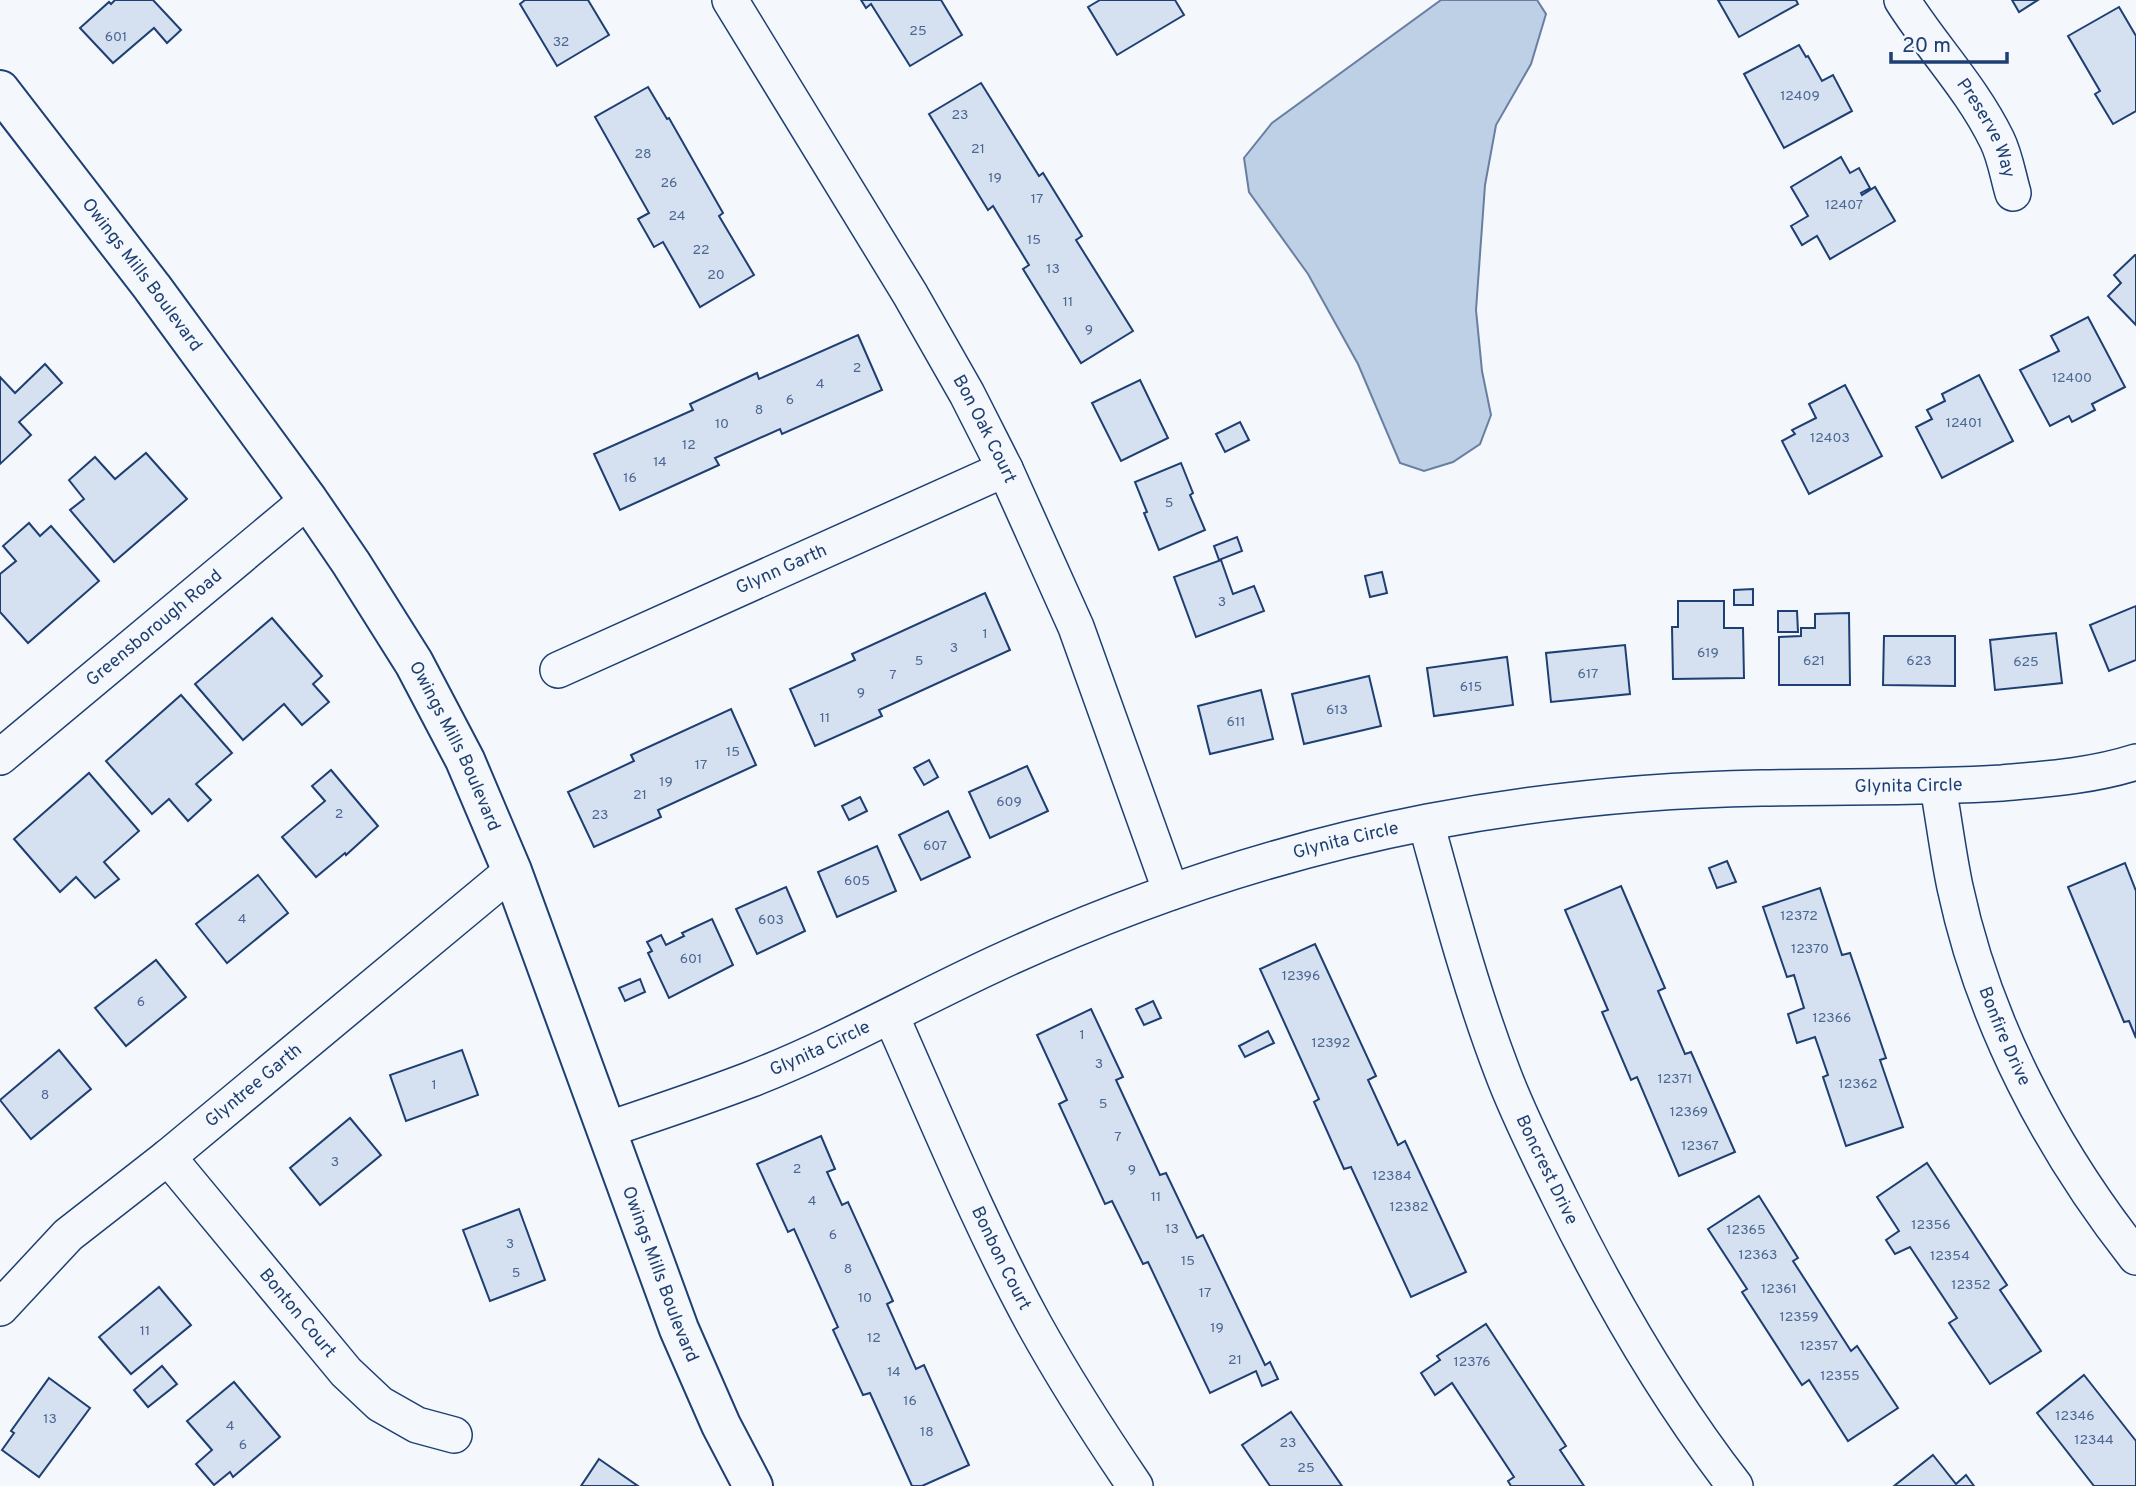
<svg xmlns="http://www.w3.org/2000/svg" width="2136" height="1486" viewBox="0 0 2136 1486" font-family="Overpass,sans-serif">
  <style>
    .water { fill: #bed0e5; stroke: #687fa3; stroke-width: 2 }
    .building { fill: #d5e0f0; stroke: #1d3f73; stroke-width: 2 }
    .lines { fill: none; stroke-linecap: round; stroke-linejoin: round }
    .street-casing { stroke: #1d3f73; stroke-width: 38 }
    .secondary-casing { stroke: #1d3f73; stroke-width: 42 }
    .street { stroke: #f4f7fb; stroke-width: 35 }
    .secondary { stroke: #f4f7fb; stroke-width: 38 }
    .labels { text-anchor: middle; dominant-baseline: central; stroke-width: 5; stroke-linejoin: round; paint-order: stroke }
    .number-label { font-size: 14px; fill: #4b6792 }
    .street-label { font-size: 18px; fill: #1d3f73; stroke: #f4f7fb }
  </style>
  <rect width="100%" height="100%" fill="#f4f7fb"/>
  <polygon class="water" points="1441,0 1537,0 1546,14 1531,64 1496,125 1485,185 1476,310 1482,371 1491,415 1480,444 1453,462 1424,471 1400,463 1358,364 1308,274 1249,192 1244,158 1272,123"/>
  <g class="building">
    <polygon points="115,0 153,0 181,30 167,43 154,28 113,63 80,28 109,2 111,4"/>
    <polygon points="525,0 588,0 609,35 557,66 520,4"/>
    <polygon points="861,0 941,0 962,35 910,66 871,4 866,8"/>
    <polygon points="1100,0 1175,0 1184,15 1117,55 1088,7"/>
    <polygon points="1718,0 1796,0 1798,4 1739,37"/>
    <polygon points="2012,0 2038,0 2019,12"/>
    <polygon points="2119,7 2136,36 2136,111 2113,124 2095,94 2100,91 2068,36"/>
    <polygon points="1799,45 1806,57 1808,56 1822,81 1833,75 1852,111 1784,148 1744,74"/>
    <polygon points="981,83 1039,176 1043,173 1082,236 1076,240 1133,331 1081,363 1023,269 1029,265 993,206 988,210 929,114"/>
    <polygon points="648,87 667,119 669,118 723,213 719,216 754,275 700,307 663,242 654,247 638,219 649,213 595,117"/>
    <polygon points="1841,157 1850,173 1859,168 1870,188 1861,193 1862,195 1875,187 1895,221 1830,259 1817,236 1802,245 1791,226 1808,216 1791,187"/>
    <polygon points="2135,255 2136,255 2136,325 2108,296 2121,283 2114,275"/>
    <polygon points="2088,317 2125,387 2092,404 2095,410 2072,422 2069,416 2050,426 2020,370 2059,351 2051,336"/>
    <polygon points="858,335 882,390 782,434 780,429 715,458 719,465 620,510 594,454 693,410 690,404 757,373 759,379"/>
    <polygon points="45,364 62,383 19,422 31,435 0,464 0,377 15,393"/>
    <polygon points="1979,375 2013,441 1942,478 1916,427 1932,419 1927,410 1945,401 1942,394"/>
    <polygon points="1140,380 1168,438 1121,461 1092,403"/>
    <polygon points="1845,385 1882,456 1809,494 1782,441 1795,434 1792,430 1816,418 1809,404"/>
    <polygon points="1240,422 1249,440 1225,452 1216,434"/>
    <polygon points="146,453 187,499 114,562 70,510 84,499 69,480 95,457 115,479"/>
    <polygon points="1181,463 1193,493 1190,495 1205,530 1159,550 1144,513 1147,512 1135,482"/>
    <polygon points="29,523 40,536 51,526 99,581 28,643 0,612 0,574 16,561 3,546"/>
    <polygon points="1237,537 1242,551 1219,560 1214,546"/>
    <polygon points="1221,560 1233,594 1254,586 1264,611 1196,637 1174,577"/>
    <polygon points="1382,572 1387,593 1370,597 1365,576"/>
    <polygon points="1753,589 1753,605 1734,605 1734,590"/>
    <polygon points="985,593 1010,650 879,710 882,716 815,746 790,689 855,660 852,654"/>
    <polygon points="1678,601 1724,601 1724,628 1743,628 1744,678 1673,679 1672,627 1678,627"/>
    <polygon points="2136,606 2136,660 2109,671 2090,625"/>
    <polygon points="1778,611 1797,611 1798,632 1778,632"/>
    <polygon points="1849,613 1850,685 1779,685 1779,637 1801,636 1801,628 1815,628 1815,614"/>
    <polygon points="272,618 322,676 313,684 329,702 302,725 284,704 243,740 195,684"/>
    <polygon points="2056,633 2062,683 1995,690 1990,640"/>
    <polygon points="1884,636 1955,636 1955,686 1883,685"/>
    <polygon points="1625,645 1630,694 1551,702 1546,653"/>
    <polygon points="1507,657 1513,705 1434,716 1427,668"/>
    <polygon points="1369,676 1381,726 1304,744 1292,694"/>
    <polygon points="1261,690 1273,739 1210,754 1198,706"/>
    <polygon points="181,695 232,753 196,784 211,800 188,821 169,799 152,814 106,761"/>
    <polygon points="731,709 756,765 658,810 661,817 594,847 568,792 634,761 631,755"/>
    <polygon points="929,760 938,777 924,785 914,768"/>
    <polygon points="1027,766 1048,811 990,838 969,792"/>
    <polygon points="331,770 378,826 346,855 345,853 316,877 282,837 325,801 312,786"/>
    <polygon points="89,773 139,831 104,862 119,879 95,898 76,877 60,892 14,839"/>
    <polygon points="860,797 867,811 849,820 842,806"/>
    <polygon points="948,811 970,857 921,880 899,835"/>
    <polygon points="877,846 896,891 837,917 818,872"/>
    <polygon points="1727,861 1736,882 1717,888 1709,868"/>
    <polygon points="2125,863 2136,891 2136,1038 2129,1021 2124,1022 2068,887"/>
    <polygon points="258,875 288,913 227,963 196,924"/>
    <polygon points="1621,886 1665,988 1658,991 1685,1054 1691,1052 1735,1152 1679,1176 1637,1077 1631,1080 1602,1012 1608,1010 1565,910"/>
    <polygon points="786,887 805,931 757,954 736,909"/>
    <polygon points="1820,888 1842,955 1850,953 1886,1058 1880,1060 1903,1127 1846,1146 1823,1077 1828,1075 1815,1037 1797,1043 1788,1014 1804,1008 1794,975 1787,977 1763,907"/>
    <polygon points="712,919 733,965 669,998 648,953 652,951 647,942 661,935 666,945 684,936 682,933"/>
    <polygon points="1315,944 1376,1076 1368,1080 1398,1145 1405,1141 1466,1272 1411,1297 1351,1167 1344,1169 1314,1102 1319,1099 1260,969"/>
    <polygon points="156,960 186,997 126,1046 95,1008"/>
    <polygon points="640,979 645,992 625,1001 619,988"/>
    <polygon points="1153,1001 1161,1018 1144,1025 1136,1009"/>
    <polygon points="1091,1009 1123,1077 1116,1080 1160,1175 1166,1173 1197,1238 1203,1235 1265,1365 1270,1362 1278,1379 1262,1386 1256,1371 1210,1393 1148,1262 1143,1264 1112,1201 1105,1204 1059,1104 1067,1100 1037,1035"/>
    <polygon points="1268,1031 1274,1043 1245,1057 1239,1046"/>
    <polygon points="59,1050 91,1089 31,1139 0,1100"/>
    <polygon points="462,1050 478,1095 406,1121 390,1075"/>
    <polygon points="350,1118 381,1155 320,1205 290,1168"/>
    <polygon points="821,1136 835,1169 827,1172 842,1205 848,1202 893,1301 887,1304 916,1369 924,1365 969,1465 922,1486 912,1486 870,1393 863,1395 833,1330 838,1327 794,1229 788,1232 757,1164"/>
    <polygon points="1927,1163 2007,1285 2000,1290 2041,1351 1990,1384 1949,1323 1957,1318 1910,1247 1895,1254 1886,1240 1899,1231 1877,1197"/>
    <polygon points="1759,1196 1798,1258 1793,1261 1851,1351 1857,1346 1898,1408 1848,1441 1809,1380 1802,1385 1742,1292 1747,1289 1708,1229"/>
    <polygon points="519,1209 545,1280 490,1301 463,1230"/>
    <polygon points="159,1287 191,1325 131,1374 99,1337"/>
    <polygon points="1486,1324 1566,1446 1560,1450 1584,1486 1511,1486 1508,1481 1514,1477 1452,1383 1435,1395 1421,1373 1440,1360 1437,1356"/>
    <polygon points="162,1366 177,1384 148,1407 134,1390"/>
    <polygon points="2084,1375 2136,1441 2136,1486 2094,1486 2037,1413"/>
    <polygon points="49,1378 90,1408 39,1477 2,1450 14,1433 11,1431"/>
    <polygon points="234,1382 280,1437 233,1477 230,1472 214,1485 196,1464 212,1450 187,1421"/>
    <polygon points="1291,1412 1342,1486 1270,1486 1242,1445"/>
    <polygon points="1933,1455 1956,1484 1966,1475 1974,1486 1894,1486"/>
    <polygon points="599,1459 638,1486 581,1486"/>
  </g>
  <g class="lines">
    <defs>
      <g id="street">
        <path id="s1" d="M730,0L910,294L967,394L1005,469L1076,627L1171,892"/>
        <path id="s2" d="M1902,0C1933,49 1971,87 1997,140C2005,156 2008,176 2013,193"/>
        <path id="s3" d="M558,670L1005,469"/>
        <path id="s4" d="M0,757L308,500"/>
        <path id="s5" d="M1938,787C1944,820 1948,854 1955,887C1984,1023 2051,1149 2136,1257"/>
        <path id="s6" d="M1426,823C1449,906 1471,990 1502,1071C1518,1114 1539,1155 1559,1196C1609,1298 1666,1397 1735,1486"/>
        <path id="s7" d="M891,1016C937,1119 980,1225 1034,1324C1065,1380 1099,1433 1135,1486"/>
        <path id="s8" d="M606,1130C654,1114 702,1098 749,1080C834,1047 913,1002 995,964C1133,900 1279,851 1428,822C1538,801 1650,790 1762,788C1842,786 1922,788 2002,783C2047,779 2092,776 2136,762"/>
        <path id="s9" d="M168,1157L346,1372L380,1404L417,1425L454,1435"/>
        <path id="s10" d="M0,1308L68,1235L168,1157L512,871"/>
      </g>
      <g id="secondary">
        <path id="s11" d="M0,90L152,287L308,500L351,563L414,663L465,760L512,871L679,1329L721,1425L753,1486"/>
      </g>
    </defs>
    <use href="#street" class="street-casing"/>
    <use href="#secondary" class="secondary-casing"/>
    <use href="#street" class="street"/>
    <use href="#secondary" class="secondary"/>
  </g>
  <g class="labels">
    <g class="number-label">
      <text x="918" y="31">25</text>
      <text x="116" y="37">601</text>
      <text x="561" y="42">32</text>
      <text x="1800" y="96">12409</text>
      <text x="960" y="115">23</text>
      <text x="978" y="149">21</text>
      <text x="643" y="154">28</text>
      <text x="995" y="178">19</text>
      <text x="669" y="183">26</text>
      <text x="1037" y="199">17</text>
      <text x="1844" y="205">12407</text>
      <text x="677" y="216">24</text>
      <text x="1034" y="240">15</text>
      <text x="701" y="250">22</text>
      <text x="1053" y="269">13</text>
      <text x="716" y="275">20</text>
      <text x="1068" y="302">11</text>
      <text x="1089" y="330">9</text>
      <text x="857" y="368">2</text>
      <text x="2072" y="378">12400</text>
      <text x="820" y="384">4</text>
      <text x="790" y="400">6</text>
      <text x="759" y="410">8</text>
      <text x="1964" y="423">12401</text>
      <text x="722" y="424">10</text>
      <text x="1830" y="438">12403</text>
      <text x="689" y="445">12</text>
      <text x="660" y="462">14</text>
      <text x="630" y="478">16</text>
      <text x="1169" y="503">5</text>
      <text x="1222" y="602">3</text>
      <text x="985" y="634">1</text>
      <text x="954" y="648">3</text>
      <text x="1708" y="653">619</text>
      <text x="919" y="661">5</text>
      <text x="1814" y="661">621</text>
      <text x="1919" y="661">623</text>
      <text x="2026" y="662">625</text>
      <text x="1588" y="674">617</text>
      <text x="893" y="675">7</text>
      <text x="1471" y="687">615</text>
      <text x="861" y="693">9</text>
      <text x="1337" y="710">613</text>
      <text x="825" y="718">11</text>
      <text x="1236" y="722">611</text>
      <text x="733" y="752">15</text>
      <text x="701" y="765">17</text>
      <text x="666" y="782">19</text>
      <text x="640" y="795">21</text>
      <text x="1009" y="802">609</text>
      <text x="339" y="814">2</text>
      <text x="600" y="815">23</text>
      <text x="935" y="846">607</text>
      <text x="857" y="881">605</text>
      <text x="1799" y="916">12372</text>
      <text x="242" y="919">4</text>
      <text x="771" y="920">603</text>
      <text x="1810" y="949">12370</text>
      <text x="691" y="959">601</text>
      <text x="1301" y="976">12396</text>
      <text x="141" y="1002">6</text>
      <text x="1832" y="1018">12366</text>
      <text x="1082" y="1035">1</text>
      <text x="1331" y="1043">12392</text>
      <text x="1099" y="1064">3</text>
      <text x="1675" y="1079">12371</text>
      <text x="1858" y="1084">12362</text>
      <text x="434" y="1085">1</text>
      <text x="45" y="1095">8</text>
      <text x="1103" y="1104">5</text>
      <text x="1689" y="1112">12369</text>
      <text x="1118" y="1137">7</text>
      <text x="1700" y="1146">12367</text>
      <text x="335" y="1162">3</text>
      <text x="797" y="1169">2</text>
      <text x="1132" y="1170">9</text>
      <text x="1392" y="1176">12384</text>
      <text x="1156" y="1197">11</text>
      <text x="812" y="1201">4</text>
      <text x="1409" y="1207">12382</text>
      <text x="1931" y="1225">12356</text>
      <text x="1172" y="1229">13</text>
      <text x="1746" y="1230">12365</text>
      <text x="833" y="1235">6</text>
      <text x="510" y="1244">3</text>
      <text x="1758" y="1255">12363</text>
      <text x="1950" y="1256">12354</text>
      <text x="1188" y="1261">15</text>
      <text x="848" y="1269">8</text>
      <text x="516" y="1273">5</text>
      <text x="1971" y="1285">12352</text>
      <text x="1779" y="1289">12361</text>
      <text x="1205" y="1293">17</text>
      <text x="865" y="1298">10</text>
      <text x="1799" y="1317">12359</text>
      <text x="1217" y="1328">19</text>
      <text x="145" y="1331">11</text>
      <text x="874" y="1338">12</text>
      <text x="1819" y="1346">12357</text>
      <text x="1235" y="1360">21</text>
      <text x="1472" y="1362">12376</text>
      <text x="894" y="1372">14</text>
      <text x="1840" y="1376">12355</text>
      <text x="910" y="1401">16</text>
      <text x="2075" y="1416">12346</text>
      <text x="50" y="1419">13</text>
      <text x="230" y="1426">4</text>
      <text x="927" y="1432">18</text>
      <text x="2094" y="1440">12344</text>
      <text x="1288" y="1443">23</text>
      <text x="243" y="1445">6</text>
      <text x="1306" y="1468">25</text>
    </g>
    <g class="street-label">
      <text stroke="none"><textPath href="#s2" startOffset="154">Preserve Way</textPath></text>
      <text stroke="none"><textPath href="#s11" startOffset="233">Owings Mills Boulevard</textPath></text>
      <text stroke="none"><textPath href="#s1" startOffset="499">Bon Oak Court</textPath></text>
      <text stroke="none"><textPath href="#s3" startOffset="245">Glynn Garth</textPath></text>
      <text stroke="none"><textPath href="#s4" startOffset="201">Greensborough Road</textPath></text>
      <text stroke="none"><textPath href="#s11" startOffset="800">Owings Mills Boulevard</textPath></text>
      <text stroke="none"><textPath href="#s8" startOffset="1363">Glynita Circle</textPath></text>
      <text stroke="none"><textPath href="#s8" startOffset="796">Glynita Circle</textPath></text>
      <text stroke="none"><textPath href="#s5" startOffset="259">Bonfire Drive</textPath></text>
      <text stroke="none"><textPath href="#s8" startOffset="229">Glynita Circle</textPath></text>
      <text stroke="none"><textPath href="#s10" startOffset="338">Glyntree Garth</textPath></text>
      <text stroke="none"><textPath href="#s6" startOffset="368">Boncrest Drive</textPath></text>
      <text stroke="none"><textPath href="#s7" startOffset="266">Bonbon Court</textPath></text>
      <text stroke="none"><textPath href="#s11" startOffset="1367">Owings Mills Boulevard</textPath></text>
      <text stroke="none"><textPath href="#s9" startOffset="203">Bonton Court</textPath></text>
    </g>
  </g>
  <path d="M1891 52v10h116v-10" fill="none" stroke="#1d3f73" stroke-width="3.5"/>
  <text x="1902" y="52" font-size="21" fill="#1d3f73" stroke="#f4f7fb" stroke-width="5" paint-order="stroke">20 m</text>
</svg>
